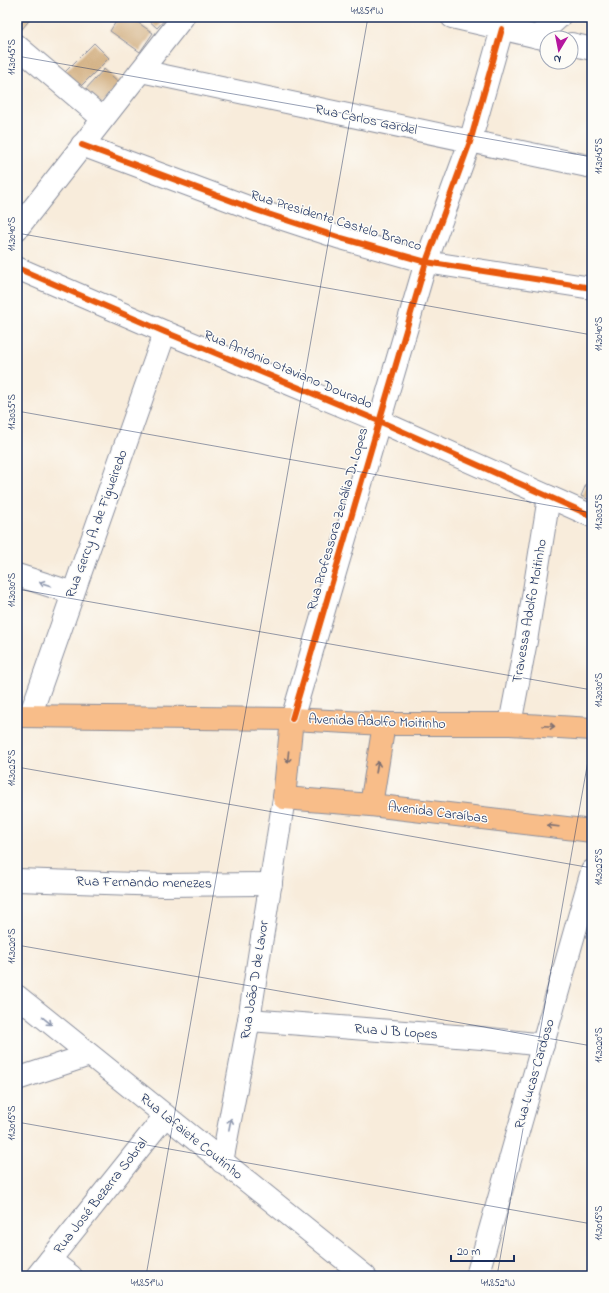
<svg xmlns="http://www.w3.org/2000/svg" width="609" height="1293" viewBox="0 0 609 1293" font-family="'Indie Flower',sans-serif">
  <style>
    .building { fill: #d3b184 }
    .lines { fill: none; stroke-linecap: round; stroke-linejoin: round }
    .minor-casing { stroke: #8a8e9c; stroke-width: 24 }
    .major-casing { stroke: #8a8e9c; stroke-width: 24 }
    .minor { stroke: #fff; stroke-width: 22 }
    .major { stroke: #f8bd89; stroke-width: 22 }
    .cycleway-casing { stroke: #fdfcf7; stroke-width: 8 }
    .cycleway { stroke: #e8590c; stroke-width: 6 }
    .oneway { stroke: #8d97ae }
    .oneway2 { stroke: #7e6f71 }
    .ticks { fill: none; stroke: #1b2f5e; stroke-width: 1; stroke-opacity: 0.45 }
    .labels { text-anchor: middle; dominant-baseline: central; stroke-width: 3; stroke-linejoin: round; paint-order: stroke }
    .street-label { font-size: 14px; fill: #1b2f5e; stroke: #fdfcf7 }
    .neatline { fill: none; stroke: #1b2f5e; stroke-width: 1.5 }
    .ticks-label { font-size: 10px; text-anchor: middle; fill: #1b2f5e }
  </style>
  <rect width="100%" height="100%" fill="#fdfcf7"/>
  <filter id="ink" filterUnits="userSpaceOnUse"><feTurbulence type="fractalNoise" baseFrequency=".025" numOctaves="2"/><feDisplacementMap in="SourceGraphic" scale="8" xChannelSelector="R" yChannelSelector="G"/><feConvolveMatrix kernelMatrix="1 2 1 2 8 2 1 2 1" color-interpolation-filters="sRGB"/></filter>
  <filter id="wash" filterUnits="userSpaceOnUse"><feTurbulence type="fractalNoise" baseFrequency=".012" numOctaves="4" result="noise"/><feDisplacementMap in="SourceGraphic" scale="16" xChannelSelector="R" yChannelSelector="G"/><feGaussianBlur stdDeviation="0.9" result="paint"/><feColorMatrix in="noise" values="0 0 0 0 0 0 0 0 0 0 0 0 0 0 0 0 0 1.4 0 .05"/><feComposite in="paint" operator="in"/></filter>
  <g filter="url(#wash)">
    <rect width="100%" height="100%" fill="#f8ecdb"/>
    <g id="blocks">
      <g class="building">
        <polygon points="17,17 32,17 22,29 17,24"/>
        <polygon points="119,17 130,17 153,33 140,52 110,31"/>
        <polygon points="145,17 167,17 157,28"/>
        <polygon points="94,43 109,58 80,87 65,72"/>
        <polygon points="104,69 120,83 101,105 85,90"/>
        <polygon points="592,471 592,501 581,496"/>
      </g>
    </g>
  </g>
  <g filter="url(#ink)">
    <use href="#blocks" fill-opacity="0" stroke="#8a8e9c" stroke-width="1"/>
    <g class="lines">
      <defs>
        <g id="minor">
          <polyline points="452,17 547,39"/>
          <polyline points="537,37 559,17"/>
          <polyline points="571,44 592,49"/>
          <polyline points="17,46 102,118"/>
          <polyline points="141,71 592,167"/>
          <polyline points="82,145 256,210 341,238 426,262 592,288"/>
          <polyline points="17,229 183,17"/>
          <polyline points="17,268 165,332 379,421 592,516"/>
          <polyline points="17,575 73,593"/>
          <polyline points="30,716 165,332"/>
          <polyline points="292,719 426,262 470,142 502,29"/>
          <polyline points="510,724 526,641 549,497"/>
          <polyline points="17,880 164,885 271,884"/>
          <polyline points="17,996 365,1276"/>
          <polyline points="249,1020 482,1038 543,1045"/>
          <polyline points="17,1079 89,1055"/>
          <polyline points="222,1162 249,1020 284,798"/>
          <polyline points="50,1260 71,1276"/>
          <polyline points="37,1276 165,1116"/>
          <polyline points="477,1276 592,871"/>
        </g>
        <g id="major">
          <polyline points="17,716 292,719 384,724 510,724 592,729"/>
          <polyline points="292,719 284,798 371,805 592,831"/>
          <polyline points="371,805 384,724"/>
        </g>
      </defs>
      <use href="#minor" class="minor-casing"/>
      <use href="#major" class="major-casing"/>
      <use href="#minor" class="minor"/>
      <use href="#major" class="major"/>
      <defs>
        <g id="cycleway">
          <polyline points="82,145 256,210 341,238 426,262 592,288"/>
          <polyline points="17,268 165,332 379,421 592,516"/>
          <polyline points="292,719 426,262 470,142 502,29"/>
        </g>
      </defs>
      <use href="#cycleway" class="cycleway-casing"/>
      <use href="#cycleway" class="cycleway"/>
    </g>
    <defs><path id="oneway-shaft" d="M-6 0H5M1.5-3L5.5 0L1.5 3" fill="none" stroke-width="1.6" stroke-linecap="round" stroke-linejoin="round"/></defs>
    <g class="oneway">
      <use href="#oneway-shaft" transform="translate(45 584) rotate(-162)"/>
      <use href="#oneway-shaft" transform="translate(47 1021) rotate(39)"/>
      <use href="#oneway-shaft" transform="translate(230 1124) rotate(-79)"/>
    </g>
    <g class="oneway2">
      <use href="#oneway-shaft" transform="translate(549 726) rotate(3)"/>
      <use href="#oneway-shaft" transform="translate(288 757) rotate(96)"/>
      <use href="#oneway-shaft" transform="translate(377 767) rotate(-81)"/>
      <use href="#oneway-shaft" transform="translate(553 826) rotate(-173)"/>
    </g>
  </g>
  <path class="ticks" d="M17,19V17M17,56L592,157M17,233L592,335M17,411L592,513M17,589L592,690M17,767L592,868M17,945L592,1046M17,1122L592,1224M146,1276L368,17M497,1276L592,738"/>
  <g class="labels">
    <g class="street-label">
      <text transform="translate(366 120) rotate(12)">Rua Carlos Gardel</text>
      <text transform="translate(336 221) rotate(17)">Rua Presidente Castelo Branco</text>
      <text transform="translate(288 370) rotate(23)">Rua Antônio Otaviano Dourado</text>
      <text transform="translate(338 519) rotate(-74)">Rua Professora Zenália D. Lopes</text>
      <text transform="translate(97 524) rotate(-70)">Rua Gercy A. de Figueiredo</text>
      <text transform="translate(530 611) rotate(-80)">Travessa Adolfo Moitinho</text>
      <text transform="translate(377 722) rotate(2)">Avenida Adolfo Moitinho</text>
      <text transform="translate(438 813) rotate(7)">Avenida Caraíbas</text>
      <text transform="translate(144 883) rotate(1)">Rua Fernando menezes</text>
      <text transform="translate(255 980) rotate(-81)">Rua João D de Lavor</text>
      <text transform="translate(396 1032) rotate(4)">Rua J B Lopes</text>
      <text transform="translate(535 1074) rotate(-74)">Rua Lucas Cardoso</text>
      <text transform="translate(191 1137) rotate(39)">Rua Lafaiete Coutinho</text>
      <text transform="translate(101 1196) rotate(-52)">Rua José Bezerra Sobral</text>
    </g>
  </g>
  <rect width="609" height="1293" fill="none" stroke="#fdfcf7" stroke-width="44"/>
  <g transform="translate(559 50) rotate(190)"><circle r="19" fill="#fdfcf7" stroke="#a3aaba"/>
  <path d="M0-3L7 15L0 10L-7 15Z" fill="#b5179e"/>
  <text y="-6" font-size="11" font-weight="bold" text-anchor="middle" fill="#1b2f5e">N</text>
  </g>
  <path d="M451 1255v6h63v-6" fill="none" stroke="#1b2f5e" stroke-width="2"/>
  <text x="457" y="1255" font-size="12" fill="#1b2f5e" stroke="#fdfcf7" stroke-width="3" paint-order="stroke">20 m</text>
  <rect x="22" y="22" width="565" height="1249" class="neatline"/>
  <g class="ticks-label">
    <text x="367" y="14">41.851°W</text>
    <text transform="translate(11 57) rotate(-90)" y="4">11.3045°S</text>
    <text transform="translate(598 156) rotate(-90)" y="4">11.3045°S</text>
    <text transform="translate(11 234) rotate(-90)" y="4">11.3040°S</text>
    <text transform="translate(598 334) rotate(-90)" y="4">11.3040°S</text>
    <text transform="translate(11 412) rotate(-90)" y="4">11.3035°S</text>
    <text transform="translate(598 512) rotate(-90)" y="4">11.3035°S</text>
    <text transform="translate(11 590) rotate(-90)" y="4">11.3030°S</text>
    <text transform="translate(598 690) rotate(-90)" y="4">11.3030°S</text>
    <text transform="translate(11 768) rotate(-90)" y="4">11.3025°S</text>
    <text transform="translate(598 867) rotate(-90)" y="4">11.3025°S</text>
    <text transform="translate(11 946) rotate(-90)" y="4">11.3020°S</text>
    <text transform="translate(598 1045) rotate(-90)" y="4">11.3020°S</text>
    <text transform="translate(11 1123) rotate(-90)" y="4">11.3015°S</text>
    <text transform="translate(598 1223) rotate(-90)" y="4">11.3015°S</text>
    <text x="147" y="1286">41.851°W</text>
    <text x="498" y="1286">41.852°W</text>
  </g>
</svg>
